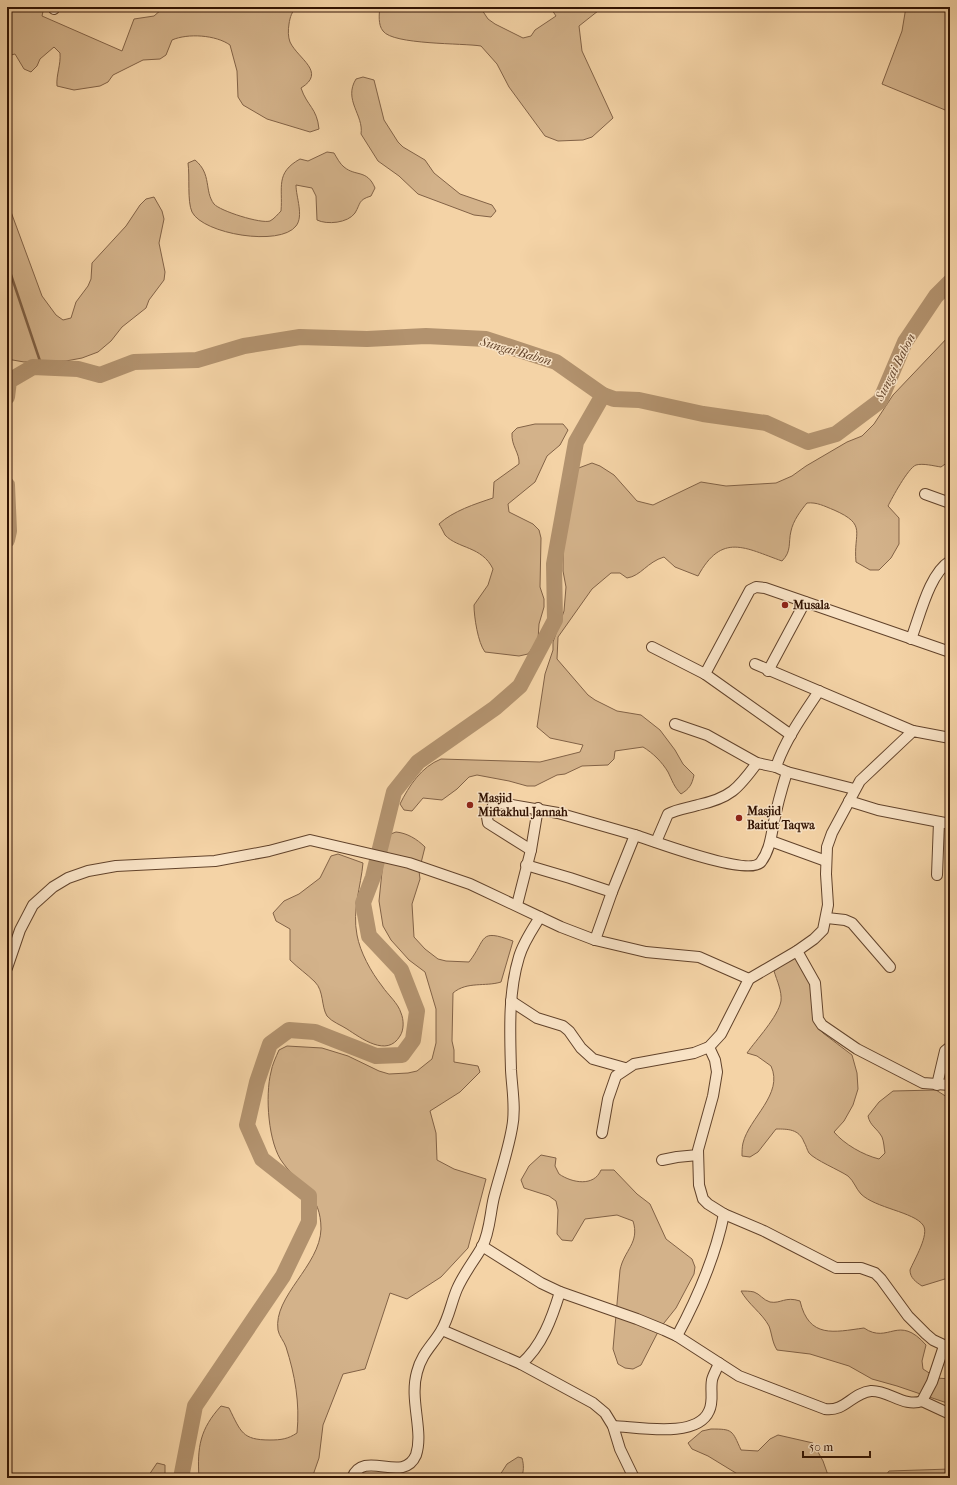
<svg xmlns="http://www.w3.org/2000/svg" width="957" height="1485" viewBox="0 0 957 1485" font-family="'IM FELL French Canon',serif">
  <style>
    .green { fill: #d3b28a; stroke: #826246 }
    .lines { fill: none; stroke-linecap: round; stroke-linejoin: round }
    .stream { stroke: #7f5f43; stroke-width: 2.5 }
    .river { stroke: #b2926e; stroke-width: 16 }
    .minor-casing { stroke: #62432b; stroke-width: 12 }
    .minor { stroke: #f8e2c5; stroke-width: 10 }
    .poi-dot { fill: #8f2418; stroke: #f8e2c5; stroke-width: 1.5 }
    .labels { text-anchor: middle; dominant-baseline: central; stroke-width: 3; stroke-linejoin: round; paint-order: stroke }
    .poi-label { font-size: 12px; font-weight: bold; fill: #321302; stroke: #f8e2c5; text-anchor: start }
    .water-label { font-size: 13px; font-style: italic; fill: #65462d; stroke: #f8e2c5 }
  </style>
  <rect width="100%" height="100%" fill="#f4d3a6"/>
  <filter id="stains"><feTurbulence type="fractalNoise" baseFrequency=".005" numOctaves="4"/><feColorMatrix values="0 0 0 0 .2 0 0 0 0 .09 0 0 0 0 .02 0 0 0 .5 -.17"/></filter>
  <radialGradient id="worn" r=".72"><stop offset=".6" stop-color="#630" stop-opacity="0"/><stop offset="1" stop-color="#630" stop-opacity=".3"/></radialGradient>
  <g class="green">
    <path d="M7,7H44L42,16L122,51L134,19L154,16L162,9L178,7H297C292,11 290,17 289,24C288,30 288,37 290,42C298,59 327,72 301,88C307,106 317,108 319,129L310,132L267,119L243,105L238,97L237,71L230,45C216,35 188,33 172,40L166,55L160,59L143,60L113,75L108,82L100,86L74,90L57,86C56,75 61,65 60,53L54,47L40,59L37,66L31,72L24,69L15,54L7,56Z"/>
    <path d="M380,7H480L488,19L495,24L523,38L531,36L535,30L556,16L550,7H603L579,26L582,51L613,118L592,137L583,140L558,141L545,136L509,87L497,64L481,46C463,43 393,45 383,31C378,25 379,14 380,7Z"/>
    <polygon points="906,7 950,7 950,112 882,84 902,31"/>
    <path d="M363,77L374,80L384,120L398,142L403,147L425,160L434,173L460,194L492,205L496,211L491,217L474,215L418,194L399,176L378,161L361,134C364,115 343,100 356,79Z"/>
    <path d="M327,152L334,153C337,158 340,164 344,167C356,177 367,169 375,188L371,196C358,200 361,203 355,213C348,223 327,225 317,220L316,196L312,188L296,185C296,197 304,216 296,226C280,247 203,234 192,212C187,201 190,177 188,163L195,160C212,174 204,191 214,204C220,211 261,224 270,221C274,219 278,214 281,211C283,187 275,173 300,159L308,161Z"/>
    <polygon points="154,197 162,211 164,219 159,243 165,272 164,280 149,300 146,308 122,327 111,341 98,352 82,358 66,361 24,362 7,359 7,201 42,296 56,315 63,320 71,318 76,302 88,286 91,279 92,263 126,226 140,205 146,199"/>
    <path d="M950,335V450L947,454L948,462L941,467C934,466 923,463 916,465C908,468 892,498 888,506L899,518V544L891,558L879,570H870L856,562C853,532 868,525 834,510C824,506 817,502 807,503C801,510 793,521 791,531C788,543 792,551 782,561C745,548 722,532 698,576L675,567L664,557C647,562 641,576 627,578L620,573H611L592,589L558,637L557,659L588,695L595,700L617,711L641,715L660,730L675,750L683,764L694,775C692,785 689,789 681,794C674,787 672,780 668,772C662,762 653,753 643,747L615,751L614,759L608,765L582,766L565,774L557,775L535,786H527L509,781L477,775L469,777L457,789L442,800L423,798L412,811L404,810L400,804C409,786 421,767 441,759L540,762L580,752L583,745L550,738L537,727L545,674L553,650V642L564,611L566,587L563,571V545L570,484L576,469L592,463L600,466L614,475L637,501L653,505L701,482L726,486L776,483L792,476L806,466L847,442L862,436L874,424L893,395Z"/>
    <path d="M535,424H563L568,430L560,445L547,456L535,482L508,504L509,512L533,524L539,530L541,538L540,587L544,599V607L539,624L538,640L528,654L519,656L485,652C478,643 474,617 474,605L488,585L493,569C482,546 458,549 445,535C443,531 441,527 439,524C453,511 475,504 493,498L494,482L519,464C520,453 511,446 512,433L517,428Z"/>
    <path d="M396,832C407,833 417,839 425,847L419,871L420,879L412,904L414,937L425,949L438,959L446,961L469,962C487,939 478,928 513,941L501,982C485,987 467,981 453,993L452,1041L454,1050V1062L478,1066L480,1072L460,1092L430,1111L436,1133L437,1160L454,1169L486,1179L468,1248L441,1277L407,1299L390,1293L365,1369L343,1374L323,1425L319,1458L312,1478H199C197,1447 200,1429 221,1406L229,1408C241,1432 242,1440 270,1440C281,1440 288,1439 297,1433C300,1403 295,1375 286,1347C284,1341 279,1336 278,1330C273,1296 320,1266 321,1229C321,1195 300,1186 283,1163C268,1144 265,1095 271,1072C272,1065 276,1057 279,1050L287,1046L322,1048L348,1056L379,1071L389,1074L408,1073L417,1071L432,1059L436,1043V1009L425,972L409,960L391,940L383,926L379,901L385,842L388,835Z"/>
    <path d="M338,854L363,863C361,886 352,910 357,935C360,952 371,972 382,986C388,995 398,1003 401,1013C404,1020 404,1030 400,1036C387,1058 361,1038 347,1029C341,1025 332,1022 327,1016C321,1006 324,991 315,982C307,974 298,968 290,960V929L276,921L273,913L284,901L299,894L320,878L331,856Z"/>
    <path d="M793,958H797L810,978L814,1022L823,1033L852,1055L857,1073L858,1089L853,1105L844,1121L834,1132C844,1144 863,1155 879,1159L885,1153C884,1148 884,1142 882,1137C877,1128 870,1126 868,1116L879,1102L893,1091L936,1090L950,1099V1279L948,1278L922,1286C916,1282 910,1278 910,1270C914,1260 930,1234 923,1225C914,1212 875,1208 861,1194C856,1189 854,1181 848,1176C839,1170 815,1160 809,1153C807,1150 806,1145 804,1142C799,1129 788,1129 776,1129L758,1152L750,1157L742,1156C742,1152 742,1147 743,1143C749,1118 784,1094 771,1066L757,1056L747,1053C756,1040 778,1017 781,1001C782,991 777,981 774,971Z"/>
    <path d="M541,1155L556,1158L555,1166L559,1174C572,1183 594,1187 601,1170H614L637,1194L650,1204L666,1239L692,1259L695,1267L694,1274L676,1308L660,1328L641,1365L633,1369L625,1368L618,1364L613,1349L620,1270C624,1250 640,1243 633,1221L617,1215L585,1219L572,1241L562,1240L557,1234L558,1210L556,1201L549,1196L524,1188L521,1180L529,1166Z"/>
    <path d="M741,1291C745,1291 750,1291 754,1292C760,1294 763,1300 770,1302C781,1304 785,1296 800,1301C809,1339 834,1332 864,1328C889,1345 898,1313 926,1345L922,1361L923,1369L937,1378L950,1379V1404L897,1386L872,1379L849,1366L810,1354L777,1350C772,1342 772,1334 769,1326C762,1313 748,1304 741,1291Z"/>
    <path d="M711,1429C733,1429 732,1430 741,1450L758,1451L770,1439L778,1435L813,1443L823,1461L829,1478H744L708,1456L692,1449L688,1443L702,1431Z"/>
    <path d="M518,1457L522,1458C524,1465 524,1472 521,1478H498L507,1464Z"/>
    <polygon points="157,1463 165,1465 165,1478 147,1478"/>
    <polygon points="950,1469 950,1478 884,1478 889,1471"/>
  </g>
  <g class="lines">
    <polyline class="stream" points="7,263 42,367"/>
    <g class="river">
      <polyline points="7,397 9,381 33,367 78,369 100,375 134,362 197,360 244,346 300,337 367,339 426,336 486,339 556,362 603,395 614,399 639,400 703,414 766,423 808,442 836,434 880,401 905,342 936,296 950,282"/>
      <polyline points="7,485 9,531 7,540"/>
      <polyline points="181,1478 195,1406 283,1276 309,1222 309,1196 262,1159 247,1125 257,1082 270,1044 289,1030 315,1032 376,1056 402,1055 413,1040 417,1011 401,970 369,936 363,903 373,877 394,792 418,762 495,708 520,686 555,620 554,564 576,442 603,395"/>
    </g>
    <defs>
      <g id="minor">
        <polyline points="54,9 55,7"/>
        <polyline points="925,494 950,503"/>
        <path d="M911,639C920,616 929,574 950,561"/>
        <polyline points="652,647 705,674 791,735"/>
        <polyline points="755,664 913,731"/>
        <polyline points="768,671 805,602"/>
        <polyline points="705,674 750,590 756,587 765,588 950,652"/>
        <polyline points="675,724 707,735 757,763 776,767"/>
        <polyline points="787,772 854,789"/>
        <polyline points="849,801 878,810 950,824"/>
        <polyline points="771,841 826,861"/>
        <path d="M656,842L668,814C677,809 688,808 698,805C730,798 738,789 757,763"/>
        <polyline points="531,850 488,823 487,817 495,802 558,813 635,835"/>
        <polyline points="526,865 570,878 612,892"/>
        <polyline points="937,875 939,822"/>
        <polyline points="517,905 531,850 538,808"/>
        <polyline points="827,918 845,920 852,923 890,967"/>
        <path d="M595,940L612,892L635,835C653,841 749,877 761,862C770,850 771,836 774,822C777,805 782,788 787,772L776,767C785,740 803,715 819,691"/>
        <polyline points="797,951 815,983 818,1019 822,1025 857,1049 923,1083 950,1085"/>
        <polyline points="7,968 20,930 33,905 53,887 68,878 88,871 116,866 215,861 269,851 310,840 409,863 470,884 561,927 595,940 646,952 699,957 749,979"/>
        <polyline points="511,1001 537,1018 563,1026 569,1031 581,1048 593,1059 625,1068"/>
        <polyline points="709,1047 715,1060 717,1072 713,1096 698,1150 699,1185 703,1199 708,1204 724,1214 764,1231 836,1268 861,1268 875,1273 881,1279 908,1316 926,1334 933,1340 950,1348"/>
        <polyline points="937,1085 945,1051 950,1047"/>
        <polyline points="602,1133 608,1099 616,1076 634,1064 694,1053 709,1047 721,1034 749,979 797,951 814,939 823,930 828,905 826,874 827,847 832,833 860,781 913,731 950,738"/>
        <polyline points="662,1160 677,1157 698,1155"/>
        <path d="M482,1246L541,1283L560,1292L637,1319L664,1330L677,1336L739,1376L825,1409C845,1412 852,1393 871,1391C888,1390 905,1408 922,1401L932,1382L944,1346"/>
        <polyline points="442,1330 521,1364 593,1403 605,1413 613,1426 620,1449 634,1478"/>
        <path d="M677,1336C698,1297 715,1258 724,1214"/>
        <path d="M521,1364C542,1346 552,1318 560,1292"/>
        <polyline points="922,1401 950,1414"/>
        <path d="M613,1426C638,1427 697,1439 709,1411C714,1401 710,1391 712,1380C713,1375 717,1369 719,1363"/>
        <path d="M352,1478C364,1448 403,1485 416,1455C424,1431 409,1400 417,1372C422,1353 432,1346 441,1331C449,1318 451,1303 457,1289C464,1273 474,1261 482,1247C490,1232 490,1213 494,1197C500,1174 508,1151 512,1128C516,1109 512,1089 511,1070C510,1033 508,993 519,957C523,943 532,930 540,917"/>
      </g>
    </defs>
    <use href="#minor" class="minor-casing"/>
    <use href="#minor" class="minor"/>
  </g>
  <g class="poi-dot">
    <circle cx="785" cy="605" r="4"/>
    <circle cx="470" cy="805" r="4"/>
    <circle cx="739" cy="818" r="4"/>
  </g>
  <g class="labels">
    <g class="poi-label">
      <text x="793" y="605">Musala</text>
      <text x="478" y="798">Masjid<tspan x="478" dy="14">Miftakhul Jannah</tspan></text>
      <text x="747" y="811">Masjid<tspan x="747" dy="14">Baitut Taqwa</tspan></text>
    </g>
    <g class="water-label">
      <text transform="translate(516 351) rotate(16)">Sungai Babon</text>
      <text transform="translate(895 367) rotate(-63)">Sungai Babon</text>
    </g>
  </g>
  <rect width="957" height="1485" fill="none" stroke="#f4d3a6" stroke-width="24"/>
  <rect x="8" y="8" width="941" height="1469" fill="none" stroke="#321302" stroke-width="2"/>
  <rect x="12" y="12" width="933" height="1461" fill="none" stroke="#321302"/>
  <path d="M803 1451v6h67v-6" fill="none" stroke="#321302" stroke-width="2"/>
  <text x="809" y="1451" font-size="12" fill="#321302" stroke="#f8e2c5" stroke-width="3" paint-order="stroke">50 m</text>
  <rect width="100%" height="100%" filter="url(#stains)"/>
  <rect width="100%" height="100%" fill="url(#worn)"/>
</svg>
